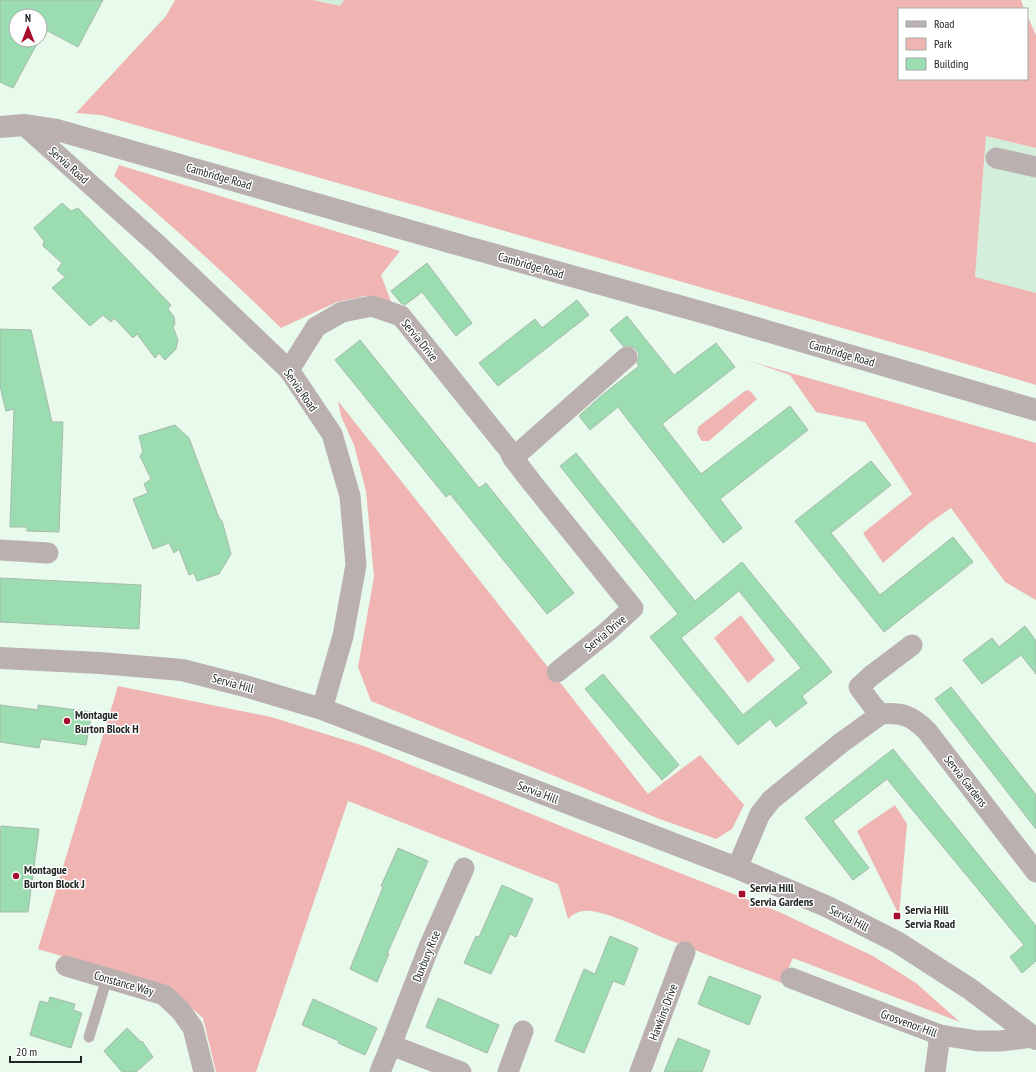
<svg xmlns="http://www.w3.org/2000/svg" width="1036" height="1072" viewBox="0 0 1036 1072" font-family="'PT Sans Narrow',sans-serif">
  <style>
    .built { fill: #d4eedc }
    .green { fill: #f0b5b3 }
    .building { fill: #9bdcb0; stroke: #a7b9ac; fill-rule: evenodd }
    .lines { fill: none; stroke-linecap: round; stroke-linejoin: round }
    .service { stroke: #bbb0b0; stroke-width: 11 }
    .minor { stroke: #bbb0b0; stroke-width: 21 }
    .tertiary { stroke: #bbb0b0; stroke-width: 22 }
    .poi-dot { fill: #a60d2a; stroke: #fff; stroke-width: 1.5 }
    .labels { text-anchor: middle; dominant-baseline: central; stroke-width: 3; stroke-linejoin: round; paint-order: stroke }
    .street-label { font-size: 12px; fill: #202722; stroke: #fff }
    .poi-label { font-size: 12px; font-weight: bold; fill: #202722; stroke: #fff; text-anchor: start }
  </style>
  <rect width="100%" height="100%" fill="#e7faec"/>
  <g class="built">
    <polygon points="313,0 344,0 341,6"/>
    <polygon points="986,136 1036,148 1036,293 975,278"/>
  </g>
  <g class="green">
    <polygon points="175,0 313,0 340,6 344,0 1021,0 1024,9 899,9 899,79 1027,79 1027,15 1036,35 1036,148 986,136 975,277 1036,293 1036,385 926,352 101,115 76,113 166,16"/>
    <path d="M119,165L400,251L381,275L392,304L366,296L337,302L281,328C227,275 171,225 114,176Z"/>
    <polygon points="749,361 1036,443 1036,600 1005,582 951,508 928,524 883,563 863,533 912,494 865,422 816,412 790,375"/>
    <polygon points="749,390 757,399 709,441 702,441 697,433 698,427 745,391"/>
    <polygon points="338,401 648,794 700,755 744,805 732,829 716,839 657,818 371,701 358,667 374,577 366,491 354,445 341,416"/>
    <polygon points="741,615 775,660 748,683 714,638"/>
    <path d="M118,686L271,717L364,746L588,837L777,911L873,956L916,983L960,1022L793,958L782,983C741,968 700,952 659,936C643,929 601,909 584,911C578,911 572,915 568,919L558,884L348,801L256,1072H216L203,1018L169,988L38,949Z"/>
    <polygon points="895,805 907,824 899,915 857,831"/>
  </g>
  <g class="building">
    <polygon points="0,0 103,0 78,47 44,29 40,37 40,16 16,16 16,40 39,40 13,88 0,82"/>
    <polygon points="62,203 71,211 78,208 171,305 168,309 174,317 175,324 173,327 178,340 176,349 165,360 159,353 155,358 137,334 133,338 114,318 111,322 103,315 90,326 52,288 65,277 57,270 62,263 43,246 44,241 34,228"/>
    <polygon points="427,263 472,323 456,336 422,292 405,305 401,303 391,291"/>
    <polygon points="577,300 589,315 498,386 479,363 535,319 542,328"/>
    <polygon points="627,316 674,375 716,343 735,367 662,424 701,474 790,406 808,430 720,499 742,528 723,543 618,407 590,430 579,416 601,396 639,366 637,363 639,355 636,349 630,346 623,346 610,330"/>
    <polygon points="0,329 31,330 52,422 63,422 59,532 27,531 27,527 10,527 14,409 6,411 0,386"/>
    <polygon points="360,340 479,488 486,483 574,593 547,614 450,494 446,497 335,360"/>
    <polygon points="175,425 189,438 219,518 222,521 231,554 219,574 197,581 194,573 189,575 179,549 174,553 169,543 153,549 133,499 148,493 144,484 151,479 140,456 143,452 139,436"/>
    <path d="M576,453L695,601L742,562L832,672L802,696L807,703L776,727L770,719L738,745L650,637L678,614L560,466ZM739,591L801,668L743,715L681,638Z"/>
    <polygon points="871,461 891,485 831,533 880,595 953,537 973,562 884,632 795,521"/>
    <polygon points="0,578 141,585 139,629 0,622"/>
    <polygon points="1025,626 1036,641 1036,674 1021,655 982,684 963,660 992,638 999,647"/>
    <polygon points="603,674 679,765 662,780 585,689"/>
    <polygon points="951,687 1036,795 1036,829 935,699"/>
    <polygon points="0,705 38,710 38,705 92,712 86,745 41,739 39,748 0,742"/>
    <polygon points="893,749 1036,926 1036,961 1022,973 1010,957 1024,945 887,779 833,821 869,868 853,880 805,818"/>
    <polygon points="1,826 39,829 28,912 0,912 0,841"/>
    <polygon points="398,848 428,861 387,954 389,954 377,982 350,969 383,887 381,886"/>
    <polygon points="502,885 533,899 516,937 510,934 491,974 464,963 476,936 479,937"/>
    <polygon points="610,936 638,948 624,985 613,981 584,1053 555,1041 584,969 595,974"/>
    <polygon points="709,976 761,996 749,1025 698,1004"/>
    <polygon points="50,997 75,1004 73,1010 82,1013 71,1048 30,1035 40,1001 48,1003"/>
    <polygon points="438,998 499,1025 487,1053 426,1027"/>
    <polygon points="313,999 377,1028 365,1055 338,1043 339,1041 302,1025"/>
    <polygon points="127,1028 141,1042 142,1041 153,1057 136,1072 122,1072 104,1051"/>
    <polygon points="678,1038 710,1051 702,1072 664,1072"/>
  </g>
  <g class="lines">
    <polyline class="service" points="89,1037 107,978"/>
    <g class="minor">
      <polyline points="24,125 158,245 289,370 332,434 350,496 356,565 343,636 322,709"/>
      <polyline points="996,158 1036,167"/>
      <polyline points="289,370 316,327 342,312 372,306 401,316 509,450 513,458 533,484 633,608 607,632 557,672"/>
      <polyline points="513,458 627,357"/>
      <polyline points="0,550 48,553"/>
      <path d="M881,714C902,712 912,716 927,731L1036,872"/>
      <polyline points="737,868 760,814 771,800 841,743 881,714 873,706 859,687 871,676 912,645"/>
      <polyline points="66,966 164,995 181,1011 193,1028 204,1072"/>
      <polyline points="791,978 940,1035 978,1041 1000,1041 1033,1037"/>
      <polyline points="380,1072 391,1045"/>
      <polyline points="461,1072 391,1045 429,947 464,868"/>
      <polyline points="508,1072 523,1031"/>
      <polyline points="640,1072 685,952"/>
      <polyline points="935,1072 940,1035"/>
    </g>
    <g class="tertiary">
      <polyline points="0,127 24,125 57,130 467,247 712,315 1036,410"/>
      <polyline points="0,658 100,663 182,670 245,686 322,709 737,868 828,907 897,942 970,989 1036,1039"/>
    </g>
  </g>
  <g class="poi-dot">
    <circle cx="67" cy="721" r="4"/>
    <circle cx="16" cy="876" r="4"/>
    <rect x="738" y="890" width="8" height="8" rx="2"/>
    <rect x="893" y="912" width="8" height="8" rx="2"/>
  </g>
  <g class="labels">
    <g class="street-label">
      <text transform="translate(69 165) rotate(42)">Servia Road</text>
      <text transform="translate(219 176) rotate(16)">Cambridge Road</text>
      <text transform="translate(531 265) rotate(16)">Cambridge Road</text>
      <text transform="translate(420 340) rotate(51)">Servia Drive</text>
      <text transform="translate(842 353) rotate(16)">Cambridge Road</text>
      <text transform="translate(301 390) rotate(55)">Servia Road</text>
      <text transform="translate(605 633) rotate(-40)">Servia Drive</text>
      <text transform="translate(233 683) rotate(15)">Servia Hill</text>
      <text transform="translate(966 781) rotate(52)">Servia Gardens</text>
      <text transform="translate(538 792) rotate(21)">Servia Hill</text>
      <text transform="translate(849 918) rotate(27)">Servia Hill</text>
      <text transform="translate(426 956) rotate(-68)">Duxbury Rise</text>
      <text transform="translate(124 983) rotate(16)">Constance Way</text>
      <text transform="translate(663 1012) rotate(-69)">Hawkins Drive</text>
      <text transform="translate(909 1023) rotate(20)">Grosvenor Hill</text>
    </g>
    <g class="poi-label">
      <text x="75" y="714">Montague<tspan x="75" dy="14">Burton Block H</tspan></text>
      <text x="24" y="869">Montague<tspan x="24" dy="14">Burton Block J</tspan></text>
      <text x="750" y="887">Servia Hill<tspan x="750" dy="14">Servia Gardens</tspan></text>
      <text x="905" y="909">Servia Hill<tspan x="905" dy="14">Servia Road</tspan></text>
    </g>
  </g>
  <rect x="898" y="8" width="130" height="72" fill="#ffffff" stroke="#a6a9a7"/>
  <rect x="906" y="21" width="20" height="6" fill="#bbb0b0" stroke="#a6a9a7"/>
  <text x="934" y="28" font-size="12" fill="#202722">Road</text>
  <rect x="906" y="38" width="20" height="12" fill="#f0b5b3" stroke="#a6a9a7"/>
  <text x="934" y="48" font-size="12" fill="#202722">Park</text>
  <rect x="906" y="58" width="20" height="12" fill="#9bdcb0" stroke="#a6a9a7"/>
  <text x="934" y="68" font-size="12" fill="#202722">Building</text>
  <g transform="translate(28 28)"><circle r="19" fill="#ffffff" stroke="#a6a9a7"/>
  <path d="M0-3L7 15L0 10L-7 15Z" fill="#a60d2a"/>
  <text y="-6" font-size="11" font-weight="bold" text-anchor="middle" fill="#202722">N</text>
  </g>
  <path d="M10 1056v6h71v-6" fill="none" stroke="#202722" stroke-width="2"/>
  <text x="16" y="1056" font-size="12" fill="#202722" stroke="#ffffff" stroke-width="3" paint-order="stroke">20 m</text>
</svg>
